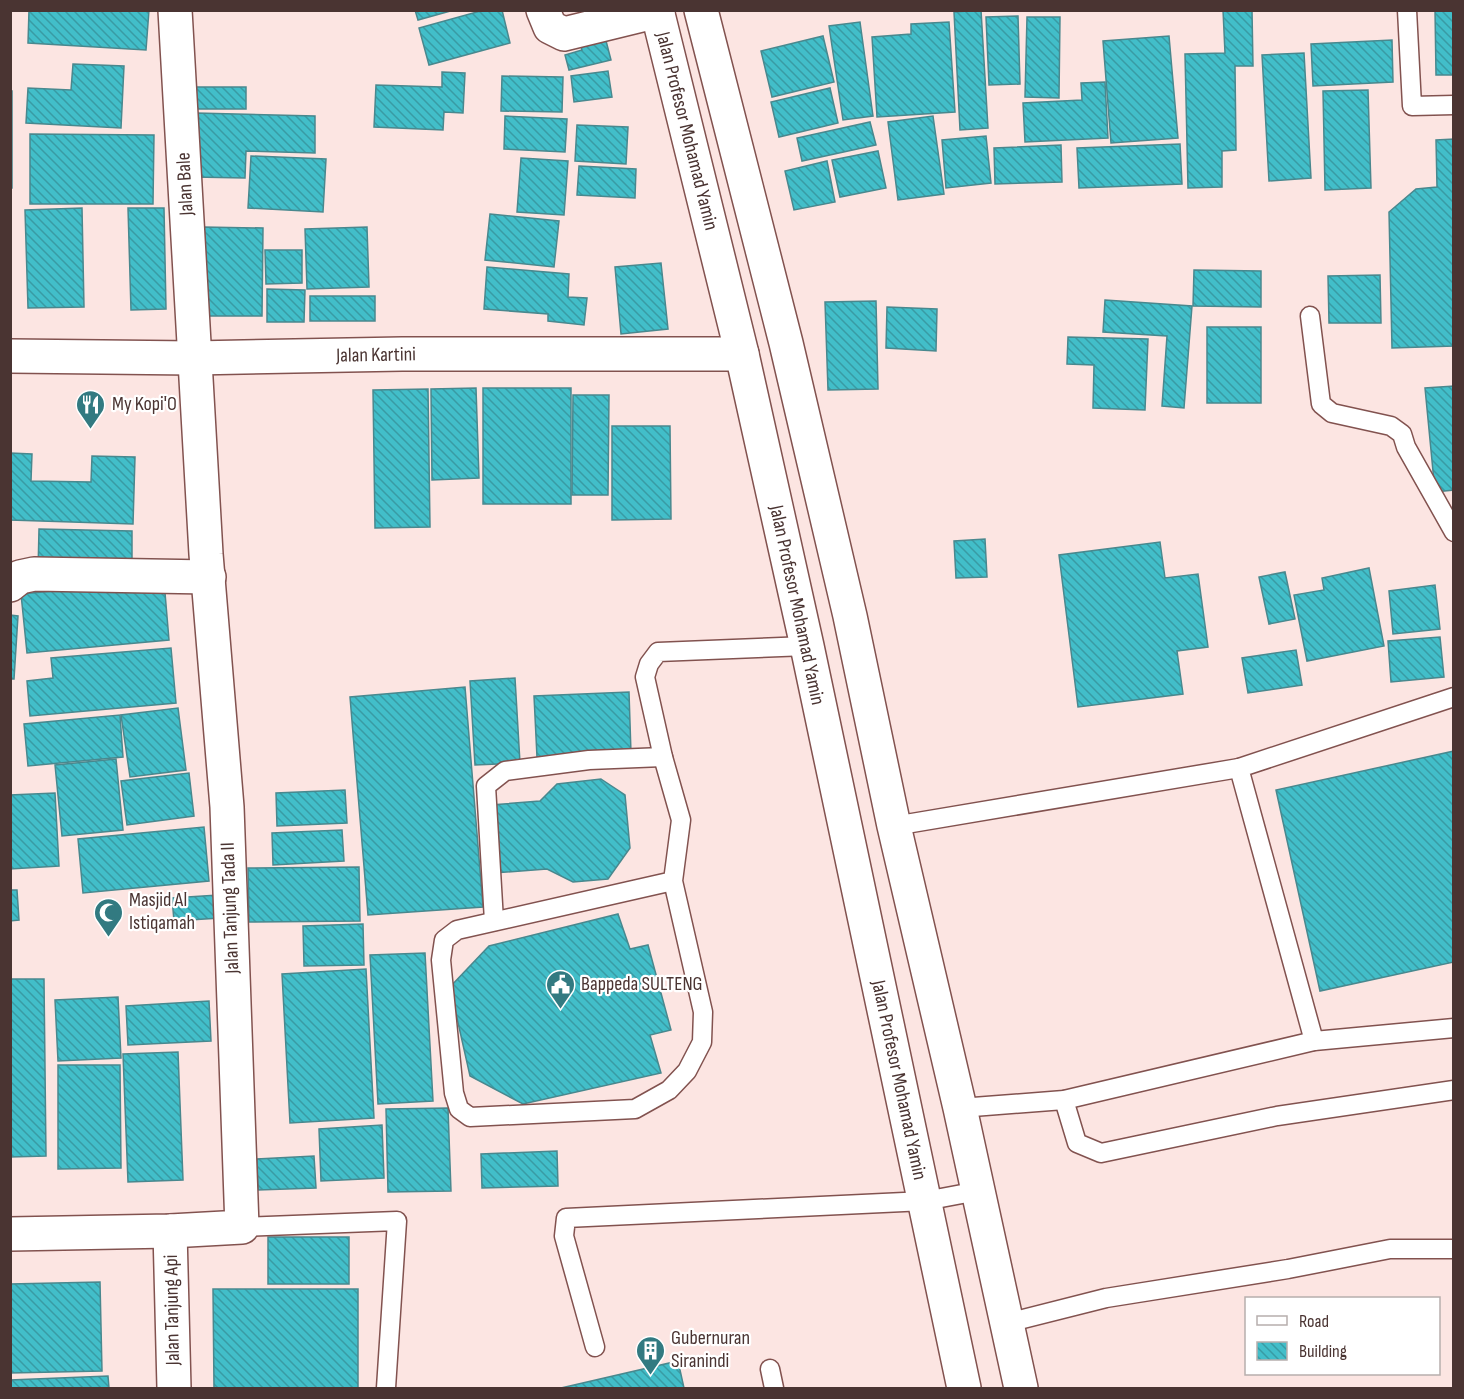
<svg xmlns="http://www.w3.org/2000/svg" width="1464" height="1399" viewBox="0 0 1464 1399" font-family="'Sofia Sans Condensed',sans-serif">
  <style>
    .building { fill: url(#building-back-hatch); stroke: #49888e; stroke-width: 1.5 }
    .lines { fill: none; stroke-linecap: round; stroke-linejoin: round }
    .lane-casing { stroke: #82524f; stroke-width: 21 }
    .street-casing { stroke: #82524f; stroke-width: 36 }
    .primary-casing { stroke: #82524f; stroke-width: 36 }
    .lane { stroke: #fff; stroke-width: 18 }
    .street { stroke: #fff; stroke-width: 33 }
    .primary { stroke: #fff; stroke-width: 33 }
    .labels { text-anchor: middle; dominant-baseline: central; stroke-width: 4.5; stroke-linejoin: round; paint-order: stroke }
    .street-label { font-size: 20px; fill: #4a3432; stroke: #fff }
    .poi-label { font-size: 20px; fill: #4a3432; stroke: #fff; text-anchor: start }
  </style>
  <defs>
    <pattern id="building-back-hatch" width="6" height="6" patternUnits="userSpaceOnUse" patternTransform="scale(1.5)"><rect width="6" height="6" fill="#42bec9"/><path d="M-1 5l2 2M0 0l6 6M5-1l2 2" fill="none" stroke="#399ba4"/></pattern>
  </defs>
  <rect width="100%" height="100%" fill="#fce5e2"/>
  <g class="building">
    <polygon points="29,10 149,10 146,50 28,43"/>
    <polygon points="415,10 454,10 418,20"/>
    <polygon points="484,10 502,10 510,43 429,65 419,28"/>
    <polygon points="981,10 988,128 960,130 954,12"/>
    <polygon points="1223,10 1252,10 1253,66 1235,66 1236,150 1222,151 1222,187 1188,188 1185,54 1225,53"/>
    <polygon points="1435,10 1454,10 1454,75 1436,75"/>
    <polygon points="1018,16 1020,84 989,85 986,17"/>
    <polygon points="1027,17 1060,17 1059,98 1025,97"/>
    <polygon points="860,22 873,116 843,120 829,26"/>
    <polygon points="949,22 955,112 877,117 872,37 911,34 911,24"/>
    <polygon points="604,33 611,60 569,70 565,55 582,50 579,39"/>
    <polygon points="823,36 834,82 772,97 761,51"/>
    <polygon points="1169,36 1178,138 1111,143 1103,41"/>
    <polygon points="1392,40 1393,82 1313,86 1311,44"/>
    <polygon points="1304,53 1311,178 1269,181 1262,55"/>
    <polygon points="73,64 124,66 121,128 26,123 28,88 71,90"/>
    <polygon points="608,71 612,97 574,102 571,76"/>
    <polygon points="442,72 465,73 463,113 444,112 443,130 374,127 376,85 442,87"/>
    <polygon points="502,76 563,77 562,112 501,111"/>
    <polygon points="1105,82 1108,138 1025,142 1023,103 1082,100 1081,83"/>
    <rect x="190" y="87" width="56" height="22"/>
    <polygon points="830,88 838,123 779,137 771,102"/>
    <polygon points="1368,90 1371,188 1325,190 1323,91"/>
    <rect x="10" y="91" width="2" height="97"/>
    <polygon points="196,113 315,116 315,153 246,151 245,178 194,177"/>
    <polygon points="505,116 567,119 565,152 504,149"/>
    <polygon points="933,116 944,194 898,200 888,122"/>
    <polygon points="870,122 876,145 802,161 797,138"/>
    <polygon points="577,125 628,127 626,164 575,161"/>
    <polygon points="30,134 154,135 153,204 30,204"/>
    <polygon points="986,136 991,183 946,188 942,140"/>
    <polygon points="1454,139 1454,346 1392,348 1389,212 1416,189 1437,187 1436,140"/>
    <polygon points="1180,144 1182,184 1079,188 1077,148"/>
    <polygon points="1061,145 1062,182 995,184 994,148"/>
    <polygon points="878,151 886,188 840,197 832,160"/>
    <polygon points="251,156 326,159 323,212 248,208"/>
    <polygon points="521,158 568,161 564,215 517,212"/>
    <polygon points="827,161 835,202 794,210 785,171"/>
    <polygon points="579,166 636,169 635,198 577,195"/>
    <polygon points="82,208 84,307 28,308 25,210"/>
    <polygon points="128,208 164,208 166,309 131,310"/>
    <polygon points="490,214 559,221 554,267 485,260"/>
    <polygon points="203,227 263,228 262,316 203,316"/>
    <polygon points="367,227 369,287 307,289 305,229"/>
    <polygon points="265,250 302,250 302,283 266,284"/>
    <polygon points="661,263 668,329 621,334 615,267"/>
    <polygon points="487,267 569,274 568,297 587,298 584,325 548,321 548,314 484,309"/>
    <polygon points="1194,270 1261,271 1261,307 1193,306"/>
    <polygon points="1380,275 1381,323 1329,323 1328,276"/>
    <polygon points="267,289 305,290 304,322 267,322"/>
    <rect x="310" y="296" width="65" height="25"/>
    <polygon points="1105,300 1192,306 1184,408 1162,406 1167,336 1103,332"/>
    <polygon points="876,301 878,389 828,390 825,302"/>
    <polygon points="887,307 937,309 936,351 886,348"/>
    <rect x="1207" y="327" width="54" height="76"/>
    <polygon points="1068,337 1148,339 1145,410 1093,408 1094,365 1067,364"/>
    <polygon points="1454,386 1454,490 1435,492 1425,388"/>
    <polygon points="476,388 479,478 432,480 431,389"/>
    <rect x="483" y="388" width="88" height="116"/>
    <polygon points="428,389 430,527 375,528 373,390"/>
    <polygon points="573,395 609,395 608,495 572,495"/>
    <polygon points="612,426 670,426 671,519 612,520"/>
    <polygon points="10,453 32,454 31,481 91,482 92,456 135,457 133,524 10,520"/>
    <polygon points="39,529 132,531 132,574 38,572"/>
    <polygon points="985,539 987,577 956,578 954,541"/>
    <polygon points="1160,542 1165,578 1198,574 1208,647 1177,651 1183,694 1078,707 1059,555"/>
    <polygon points="1369,568 1384,646 1307,661 1294,595 1324,590 1322,578"/>
    <polygon points="1285,572 1295,619 1269,624 1259,577"/>
    <polygon points="164,581 169,640 27,653 21,594"/>
    <polygon points="1435,585 1440,629 1393,634 1389,591"/>
    <polygon points="10,615 18,616 14,679 10,679"/>
    <polygon points="1440,637 1444,677 1391,682 1388,641"/>
    <polygon points="171,648 176,703 30,716 27,681 53,678 51,658"/>
    <polygon points="1296,650 1302,685 1248,693 1242,658"/>
    <polygon points="515,678 520,763 475,765 470,681"/>
    <polygon points="465,687 483,907 368,915 350,697"/>
    <polygon points="629,692 631,753 537,757 534,696"/>
    <polygon points="178,708 186,770 130,777 121,715"/>
    <polygon points="120,715 123,757 28,766 24,724"/>
    <polygon points="1454,751 1454,962 1320,991 1276,790"/>
    <polygon points="116,759 123,830 62,836 55,765"/>
    <polygon points="189,773 194,816 127,825 121,781"/>
    <polygon points="601,779 625,795 630,848 608,879 573,882 547,869 494,873 491,805 540,801 557,784"/>
    <polygon points="345,790 347,823 277,826 276,793"/>
    <polygon points="55,793 59,866 10,869 10,795"/>
    <polygon points="204,827 209,881 83,893 78,839"/>
    <polygon points="342,830 344,861 273,865 272,833"/>
    <polygon points="359,867 360,921 249,922 248,868"/>
    <polygon points="10,890 17,890 19,920 10,921"/>
    <polygon points="218,895 220,918 174,921 172,898"/>
    <polygon points="618,914 630,949 648,945 671,1030 650,1035 661,1073 523,1104 470,1076 450,987 489,946"/>
    <polygon points="363,924 364,965 304,966 303,926"/>
    <polygon points="425,953 433,1101 378,1104 370,955"/>
    <polygon points="366,969 374,1118 290,1123 282,974"/>
    <polygon points="10,979 44,979 46,1156 10,1157"/>
    <polygon points="118,997 121,1058 58,1061 55,1000"/>
    <polygon points="209,1001 211,1041 128,1045 126,1006"/>
    <polygon points="178,1052 183,1180 128,1182 123,1054"/>
    <polygon points="58,1065 120,1065 121,1168 58,1169"/>
    <polygon points="448,1108 451,1191 388,1192 386,1109"/>
    <polygon points="382,1125 384,1178 321,1181 319,1129"/>
    <polygon points="557,1151 558,1186 482,1188 481,1154"/>
    <polygon points="314,1156 316,1188 258,1190 257,1159"/>
    <rect x="268" y="1237" width="81" height="47"/>
    <polygon points="100,1282 102,1371 10,1373 10,1284"/>
    <polygon points="213,1289 358,1289 358,1388 214,1388"/>
    <polygon points="678,1361 684,1388 561,1388"/>
    <polygon points="108,1376 109,1388 10,1388 10,1380"/>
  </g>
  <g class="lines">
    <defs>
      <g id="lane">
        <polyline points="1407,10 1412,106 1454,105"/>
        <polyline points="1310,316 1321,404 1332,413 1391,426 1402,434 1406,447 1454,532"/>
        <polyline points="894,826 1239,768"/>
        <polyline points="673,881 703,1012 702,1042 687,1071 669,1090 635,1109 470,1117 459,1109 454,1093 441,960 444,940 457,930 673,881 681,820 663,757 645,677 649,664 658,652 807,646"/>
        <polyline points="494,921 486,786 505,771 589,760 663,757"/>
        <polyline points="1314,1041 1239,768 1454,697"/>
        <polyline points="1064,1100 1077,1143 1101,1153 1277,1116 1454,1090"/>
        <polyline points="960,1108 1064,1100 1314,1041 1454,1028"/>
        <polyline points="242,1227 397,1221 386,1388"/>
        <polyline points="1007,1323 1106,1298 1288,1269 1390,1249 1454,1249"/>
        <polyline points="595,1347 564,1236 566,1218 925,1201 978,1191"/>
        <polyline points="770,1369 774,1388"/>
      </g>
      <g id="street">
        <polyline points="543,10 550,27 564,34 658,11"/>
        <polyline points="10,356 194,358 402,354 742,354"/>
        <polyline points="10,585 20,577 34,574 209,577"/>
        <polyline points="170,1231 174,1388"/>
        <polyline points="10,1234 170,1231 242,1227 227,807 206,554 175,10"/>
      </g>
      <g id="primary">
        <polyline points="657,10 742,354 807,646 964,1388"/>
        <polyline points="701,10 786,343 850,616 894,826 960,1108 1021,1388"/>
      </g>
    </defs>
    <use href="#lane" class="lane-casing"/>
    <use href="#street" class="street-casing"/>
    <use href="#primary" class="primary-casing"/>
    <use href="#lane" class="lane"/>
    <use href="#street" class="street"/>
    <use href="#primary" class="primary"/>
  </g>
  <defs>
    <symbol id="restaurant-pin" viewBox="-11 -11 22 30"><path d="M0 17L-7.5 6A9.5 9.5 0 1 1 7.5 6Z" fill="#327a81" stroke="#fff"/><path d="M-5-6h1v4h1v-4h1v4h1v-4h1v5L-1.5 .5V6h-2V.5L-5-1ZM5-6V6H3V1.5H1.5Q1.5-4 5-6Z" fill="#fff"/></symbol>
    <symbol id="mosque-pin" viewBox="-11 -11 22 30"><path d="M0 17L-7.5 6A9.5 9.5 0 1 1 7.5 6Z" fill="#327a81" stroke="#fff"/><path d="M3.5-4.9A6 6 0 1 0 3.5 4.9A5 5 0 1 1 3.5-4.9Z" fill="#fff"/></symbol>
    <symbol id="civic-pin" viewBox="-11 -11 22 30"><path d="M0 17L-7.5 6A9.5 9.5 0 1 1 7.5 6Z" fill="#327a81" stroke="#fff"/><path d="M-.6-6.5H3V-4.5H.6V-3L4-1V1h2V6H-6V1h2V-1L-.6-3ZM-1.2 2.5V6h2.4V2.5Z" fill="#fff"/></symbol>
    <symbol id="building-pin" viewBox="-11 -11 22 30"><path d="M0 17L-7.5 6A9.5 9.5 0 1 1 7.5 6Z" fill="#327a81" stroke="#fff"/><path d="M-4-6H4V6H1V3H-1V6H-4ZM-2.5-4.3h1.7v1.8h-1.7ZM.8-4.3h1.7v1.8H.8ZM-2.5-1h1.7V.8h-1.7ZM.8-1h1.7V.8H.8Z" fill="#fff"/></symbol>
  </defs>
  <g fill-rule="evenodd">
    <use href="#restaurant-pin" x="74" y="388" width="33" height="45"/>
    <use href="#mosque-pin" x="92" y="896" width="33" height="45"/>
    <use href="#civic-pin" x="544" y="968" width="33" height="45"/>
    <use href="#building-pin" x="634" y="1334" width="33" height="45"/>
  </g>
  <g class="labels">
    <g class="street-label">
      <text transform="translate(687 131) rotate(76)">Jalan Profesor Mohamad Yamin</text>
      <text transform="translate(185 184) rotate(-93)">Jalan Bale</text>
      <text transform="translate(376 355) rotate(-1)">Jalan Kartini</text>
      <text transform="translate(797 605) rotate(78)">Jalan Profesor Mohamad Yamin</text>
      <text transform="translate(230 908) rotate(-92)">Jalan Tanjung Tada II</text>
      <text transform="translate(899 1080) rotate(78)">Jalan Profesor Mohamad Yamin</text>
      <text transform="translate(172 1310) rotate(-91)">Jalan Tanjung Api</text>
    </g>
    <g class="poi-label">
      <text x="112" y="404">My Kopi'O</text>
      <text x="129" y="900">Masjid Al<tspan x="129" dy="23">Istiqamah</tspan></text>
      <text x="581" y="984">Bappeda SULTENG</text>
      <text x="671" y="1338">Gubernuran<tspan x="671" dy="23">Siranindi</tspan></text>
    </g>
  </g>
  <rect width="1464" height="1399" fill="none" stroke="#4a3432" stroke-width="24"/>
  <rect x="1245" y="1297" width="195" height="78" fill="#ffffff" stroke="#b7aead" stroke-width="1.5"/>
  <rect x="1257" y="1316" width="30" height="9" fill="#ffffff" stroke="#b7aead" stroke-width="1.5"/>
  <text x="1299" y="1327" font-size="18" fill="#4a3432">Road</text>
  <rect x="1257" y="1342" width="30" height="18" fill="url(#building-back-hatch)" stroke="#b7aead" stroke-width="1.5"/>
  <text x="1299" y="1357" font-size="18" fill="#4a3432">Building</text>
</svg>
